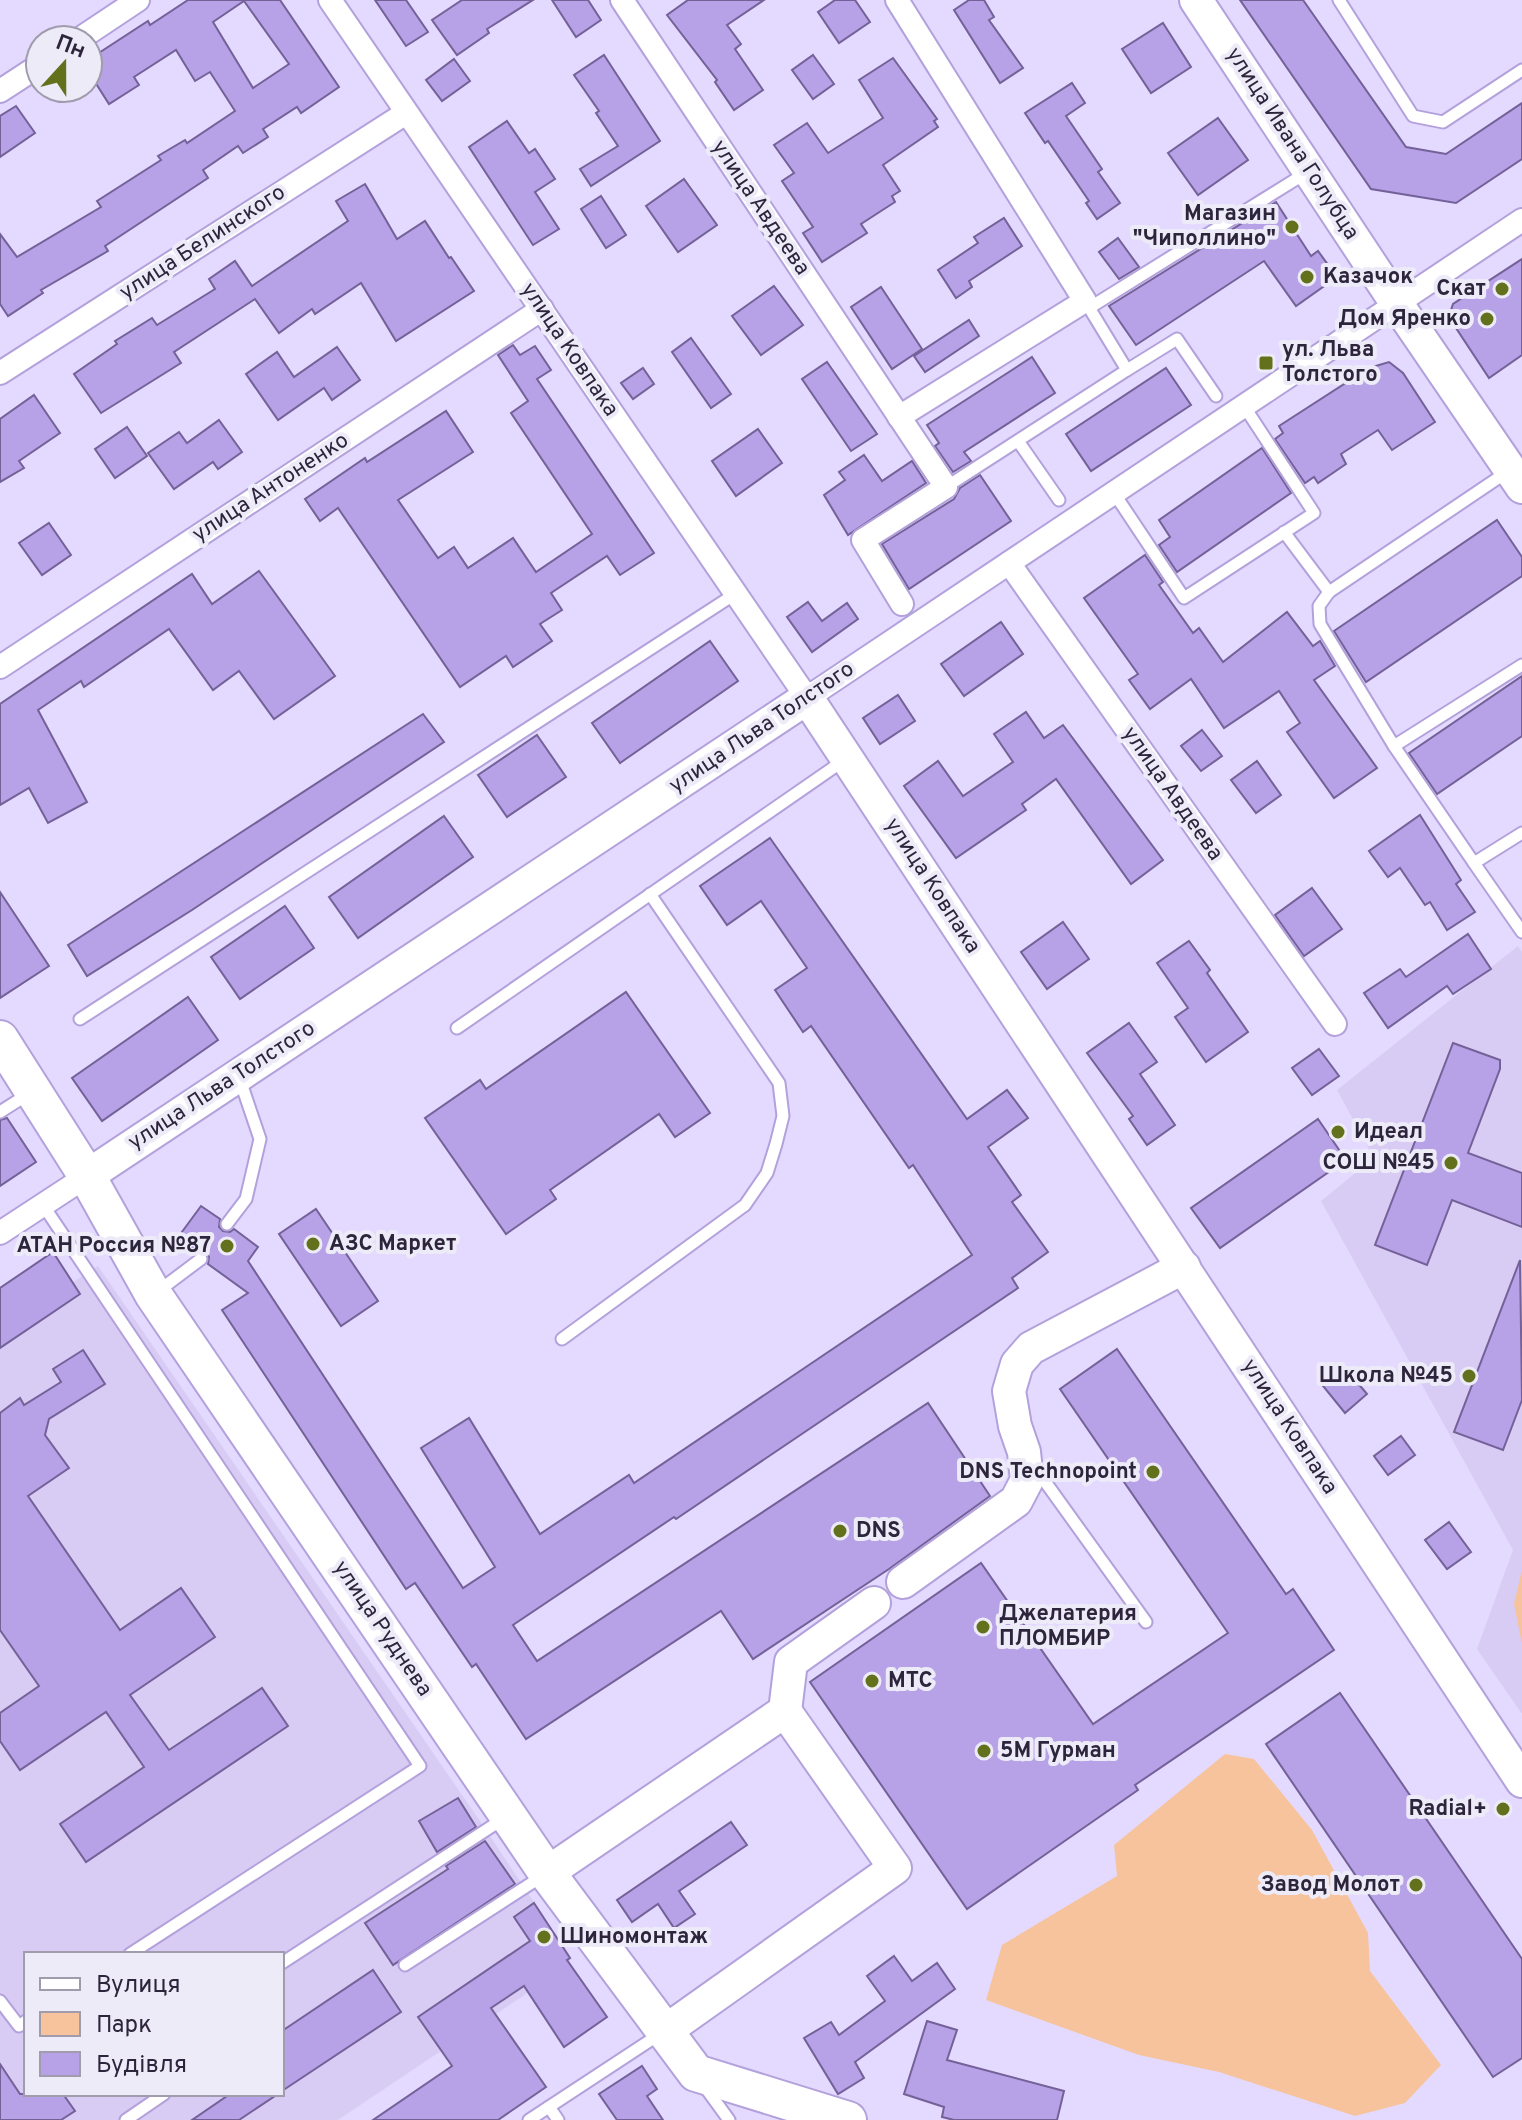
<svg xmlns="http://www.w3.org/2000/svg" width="1522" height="2120" viewBox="0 0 1522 2120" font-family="Overpass,sans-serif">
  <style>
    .built { fill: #d8ccf5; fill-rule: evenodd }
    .green { fill: #f6c39c }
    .building { fill: #b7a1e7; stroke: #736198; stroke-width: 2; fill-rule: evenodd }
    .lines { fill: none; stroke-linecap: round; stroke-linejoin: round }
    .lane-casing { stroke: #b3a1dc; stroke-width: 15 }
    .street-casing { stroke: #b3a1dc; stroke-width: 26 }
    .secondary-casing { stroke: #b3a1dc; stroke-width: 36 }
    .primary-casing { stroke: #b3a1dc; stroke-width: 40 }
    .lane { stroke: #fff; stroke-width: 11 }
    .street { stroke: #fff; stroke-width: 22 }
    .secondary { stroke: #fff; stroke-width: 32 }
    .primary { stroke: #fff; stroke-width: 36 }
    .poi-dot { fill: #64711c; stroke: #eeebf8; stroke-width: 3 }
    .labels { text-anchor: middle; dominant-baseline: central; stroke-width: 8; stroke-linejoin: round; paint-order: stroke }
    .street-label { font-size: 22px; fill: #2d253c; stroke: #eeebf8 }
    .poi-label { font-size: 22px; font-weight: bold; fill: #2d253c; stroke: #eeebf8; text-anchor: end }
  </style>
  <rect width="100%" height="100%" fill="#e4daff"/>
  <g class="built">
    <polygon points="1518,946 1522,952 1522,1714 1477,1649 1513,1550 1321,1201 1374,1158 1337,1090"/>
    <path d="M53,1252L73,1282L98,1266L480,1821L572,1959L526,1994L338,2120H0V1288ZM26,1954H282V2094H26Z"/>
  </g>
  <g class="green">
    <polygon points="1522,1570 1522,1644 1514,1604"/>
    <polygon points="1225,1754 1254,1759 1312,1830 1368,1933 1370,1971 1441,2065 1405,2103 1355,2116 1219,2072 1139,2055 986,2000 1002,1945 1117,1876 1114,1845"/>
  </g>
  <g class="building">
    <path d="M188,0H280L339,87L301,113L297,107L263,129L268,137L243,153L238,146L203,170L208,178L105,246L108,251L41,290L43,293L8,316L0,304V234L17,257L101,207L97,201L161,160L158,156L185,140L187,143L235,111L210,72L195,81L176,50L134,77L139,85L109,104L88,71V60L148,21L150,25ZM244,1L289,64L253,88L213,22Z"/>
    <polygon points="375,0 406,0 428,32 406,46"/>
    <polygon points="462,0 533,0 487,29 489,33 457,55 432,20"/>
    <polygon points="552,0 588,0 601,20 576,37"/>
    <polygon points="688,0 764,0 727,25 741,44 735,49 763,90 734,110 715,82 717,80 667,15"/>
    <polygon points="835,0 855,0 870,22 839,43 818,12"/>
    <polygon points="969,0 984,0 994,17 989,20 1023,68 1000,83 954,10"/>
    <polygon points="1240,0 1303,0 1406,147 1446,154 1522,103 1522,159 1456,203 1371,189"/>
    <polygon points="1163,23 1191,67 1151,93 1122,49"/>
    <polygon points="604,55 660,141 591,186 580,169 618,146 596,113 599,111 574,75"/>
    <polygon points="813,55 834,84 813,99 792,70"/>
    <polygon points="893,58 937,119 934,121 938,127 883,165 900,191 892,196 895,202 861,224 867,233 822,262 803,233 813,227 782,181 794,173 774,145 807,123 828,153 883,118 859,80"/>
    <polygon points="454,59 470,81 442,101 426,80"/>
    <polygon points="1072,83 1085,103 1066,116 1102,169 1098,172 1120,203 1097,219 1086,203 1089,201 1048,141 1045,143 1025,113"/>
    <polygon points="16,106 35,133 0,157 0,116"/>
    <polygon points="1218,118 1248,160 1198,195 1168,153"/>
    <polygon points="507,121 529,153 535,149 555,179 535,192 559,229 533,245 469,147"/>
    <polygon points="684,179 717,225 678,252 646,206"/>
    <polygon points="365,184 397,239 425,221 449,258 451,257 474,291 396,341 361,283 315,314 312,309 279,333 255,299 174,352 181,363 101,413 74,374 117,344 115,341 152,318 157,325 215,289 209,279 235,261 252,286 348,221 336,201"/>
    <polygon points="601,196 626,235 606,248 581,209"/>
    <polygon points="1276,202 1311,256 1318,251 1337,277 1296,306 1264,261 1136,345 1109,306"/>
    <polygon points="1004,218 1022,246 969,281 972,287 956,298 938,270 978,243 974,237"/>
    <polygon points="1118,238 1139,267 1119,279 1099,252"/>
    <polygon points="1522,259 1522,355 1489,378 1454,325 1450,313 1453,304"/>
    <polygon points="774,286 803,325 761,355 732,316"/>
    <polygon points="881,287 922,349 892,369 851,307"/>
    <polygon points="969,320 979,336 925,372 914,356"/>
    <polygon points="691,338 731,394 711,408 672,352"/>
    <polygon points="513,345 520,355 535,346 551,370 537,379 654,553 620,575 607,556 551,593 562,610 540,624 552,641 513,667 506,656 460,687 338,508 320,521 305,499 365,458 367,462 446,411 473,452 398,500 438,558 454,547 468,568 513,538 536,572 592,534 511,413 528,401 498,355"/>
    <polygon points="337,347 360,380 332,400 324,388 278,420 246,374 277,352 294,377"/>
    <polygon points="1032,357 1055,393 964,452 971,461 953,472 935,446 939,443 927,425"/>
    <polygon points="827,362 877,434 851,451 802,379"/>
    <polygon points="1389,362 1403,373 1435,422 1392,450 1378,430 1341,454 1346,464 1318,483 1314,477 1305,483 1275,439 1283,433 1279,426 1369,368"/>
    <polygon points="643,368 654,384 633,399 621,383"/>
    <polygon points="1166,368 1191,405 1091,471 1066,434"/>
    <polygon points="34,395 60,433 19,461 24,468 0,482 0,419"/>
    <polygon points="219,420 242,452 218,469 213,462 174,489 148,453 179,432 187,443"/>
    <polygon points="127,427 147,456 115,478 95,449"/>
    <polygon points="758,429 782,463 736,496 712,461"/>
    <polygon points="1262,448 1291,493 1177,572 1159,545 1170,537 1159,520"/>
    <polygon points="864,455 882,481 912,461 926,483 848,535 824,495 845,480 839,472"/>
    <polygon points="980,475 1011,521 909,589 882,544 954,499 960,488"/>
    <polygon points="1497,520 1522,557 1522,576 1366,682 1334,631"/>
    <polygon points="49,523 71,555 42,575 19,543"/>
    <polygon points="1145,555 1163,582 1159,585 1193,633 1199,628 1223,662 1287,612 1313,646 1320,641 1335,666 1314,680 1377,768 1334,798 1287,732 1300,723 1279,691 1224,728 1191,679 1150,709 1129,680 1138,674 1084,598"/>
    <polygon points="259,571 335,676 274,719 239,671 213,690 169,629 84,687 81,681 38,710 87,802 48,823 29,788 0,805 0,704 192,574 212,604"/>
    <polygon points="808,602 822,621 847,603 858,619 812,652 787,617"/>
    <polygon points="1001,622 1023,654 964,696 941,664"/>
    <polygon points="710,641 738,681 620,763 592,723"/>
    <polygon points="1522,676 1522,736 1437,794 1409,753"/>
    <polygon points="898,695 915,721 880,744 863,718"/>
    <polygon points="1026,712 1044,738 1063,725 1163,860 1131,884 1056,779 1022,804 1026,810 956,858 904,786 938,761 963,796 1013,762 994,734"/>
    <polygon points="423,714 444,742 192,910 87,976 68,945"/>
    <polygon points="1202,730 1222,756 1201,771 1181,746"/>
    <polygon points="537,735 566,777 507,817 478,775"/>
    <polygon points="1257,761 1281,795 1256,813 1231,780"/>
    <polygon points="1420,815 1461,880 1456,884 1475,912 1447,930 1430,902 1425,905 1400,868 1388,877 1369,851"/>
    <polygon points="444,816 473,857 358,938 329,897"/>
    <polygon points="770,838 967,1119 1007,1090 1028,1118 988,1147 1021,1195 1012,1202 1048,1252 1012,1278 1018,1288 676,1519 674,1517 513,1625 537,1661 928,1403 990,1496 889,1569 753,1659 721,1611 526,1739 476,1664 472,1667 415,1583 406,1589 222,1310 248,1293 208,1264 209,1257 205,1252 194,1254 176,1240 201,1206 220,1219 219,1227 223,1231 230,1232 234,1229 258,1247 248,1261 463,1588 495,1567 421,1448 469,1418 540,1534 629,1475 634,1483 972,1255 913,1165 909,1168 811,1026 803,1032 775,990 807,968 761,901 727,925 700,886"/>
    <polygon points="1312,888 1342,929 1304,956 1275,915"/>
    <polygon points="0,892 49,966 0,998"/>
    <polygon points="285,906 314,948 240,999 211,957"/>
    <polygon points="1063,922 1089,959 1047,989 1021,952"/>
    <polygon points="1468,934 1491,969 1453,994 1447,986 1388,1028 1364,993 1400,969 1406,977"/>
    <polygon points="1189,941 1210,970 1207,973 1248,1032 1206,1062 1175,1017 1188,1008 1157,963"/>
    <polygon points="626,992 710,1113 675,1137 659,1114 550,1190 556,1199 506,1234 425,1118 480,1080 486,1089"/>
    <polygon points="188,997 218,1040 102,1121 72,1078"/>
    <polygon points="1129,1023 1157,1062 1140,1074 1175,1125 1147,1145 1129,1119 1133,1116 1087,1053"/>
    <polygon points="1453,1043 1500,1060 1500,1069 1468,1153 1522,1173 1522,1227 1452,1200 1427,1265 1375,1245"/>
    <polygon points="1319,1049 1339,1076 1312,1095 1292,1068"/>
    <polygon points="7,1118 36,1162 0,1186 0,1120"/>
    <polygon points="1318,1119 1346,1160 1220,1248 1191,1208"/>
    <polygon points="316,1209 378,1301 341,1326 279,1234"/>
    <polygon points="53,1252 80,1294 0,1348 0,1288"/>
    <polygon points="1520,1260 1522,1400 1503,1450 1454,1432"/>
    <polygon points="1117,1349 1286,1594 1293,1589 1334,1650 1135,1785 1138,1790 967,1909 810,1682 981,1563 1093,1724 1228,1633 1060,1389"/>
    <polygon points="83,1350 105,1384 49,1419 45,1435 69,1468 28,1496 120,1630 181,1588 215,1637 130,1695 169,1750 262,1688 288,1726 86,1862 60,1824 144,1767 106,1712 20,1770 0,1741 0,1713 39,1686 0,1630 0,1413 20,1398 24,1405 61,1382 53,1369"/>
    <polygon points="1345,1368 1367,1394 1345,1413 1323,1386"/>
    <polygon points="1401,1436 1415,1455 1388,1475 1374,1456"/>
    <polygon points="1449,1522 1471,1552 1447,1569 1425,1540"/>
    <polygon points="1340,1693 1522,1959 1522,2058 1493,2077 1266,1744"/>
    <polygon points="458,1798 476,1827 437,1852 419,1821"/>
    <polygon points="731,1822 747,1845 679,1891 695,1914 674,1928 658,1904 632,1922 617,1900"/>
    <polygon points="485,1841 515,1884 393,1965 365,1923 448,1869 446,1866"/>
    <polygon points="534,1903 570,1958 567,1960 607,2017 564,2047 524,1986 491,2008 546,2087 498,2120 373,2120 452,2066 418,2017 530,1941 514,1917"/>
    <polygon points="894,1956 912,1981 937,1963 955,1989 855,2062 864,2078 838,2094 804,2038 831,2022 839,2035 885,2001 867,1976"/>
    <polygon points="373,1970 401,2012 282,2091 282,2031"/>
    <polygon points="927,2021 957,2030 947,2060 1064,2091 1057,2120 954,2120 942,2117 944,2107 904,2094"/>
    <polygon points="0,2064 20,2094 63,2094 75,2111 61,2120 0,2120"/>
    <polygon points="642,2066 657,2089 647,2096 663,2120 617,2120 599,2094"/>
    <polygon points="230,2094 278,2094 239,2120 192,2120"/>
  </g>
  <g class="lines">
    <defs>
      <g id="lane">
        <polyline points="1339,0 1413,116 1443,122 1522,70"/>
        <polyline points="1089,308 1306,173"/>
        <polyline points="1127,370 1177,339 1216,396"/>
        <polyline points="1018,441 1059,500"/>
        <polyline points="1510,470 1329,592 1319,606 1320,624 1394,746 1474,863 1522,833"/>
        <polyline points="946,487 1127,370 1085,301"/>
        <polyline points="1114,493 1184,598 1314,513 1244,406"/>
        <polyline points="1284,532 1329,592"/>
        <polyline points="1394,746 1522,665"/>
        <polyline points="1474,863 1522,932"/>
        <polyline points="80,1019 735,594"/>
        <polyline points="457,1028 843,761"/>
        <polyline points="0,1112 30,1093"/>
        <polyline points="43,1205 420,1766 130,1954"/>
        <polyline points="227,1224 246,1199 260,1139 240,1080"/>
        <polyline points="157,1292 201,1259"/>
        <polyline points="562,1339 745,1205 767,1173 776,1144 783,1116 779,1083 650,894"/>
        <polyline points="1036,1469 1146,1622"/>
        <polyline points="282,1963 503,1819"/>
        <polyline points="405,1965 544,1875"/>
        <polyline points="0,2001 19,2026 26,2021"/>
        <polyline points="705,2087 729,2120"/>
        <polyline points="549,2107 558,2120"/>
        <polyline points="126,2120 164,2094"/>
        <polyline points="529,2120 660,2034"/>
      </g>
      <g id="street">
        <polyline points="330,0 807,698 1522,220"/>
        <polyline points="622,0 946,487 863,540 902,604"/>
        <polyline points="897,0 1085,301 899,417"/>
        <polyline points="78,40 138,0"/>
        <polyline points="0,91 40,65"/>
        <polyline points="0,373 406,113"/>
        <polyline points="1009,563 1335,1024"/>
        <polyline points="0,667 542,309"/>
        <polyline points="0,1233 87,1176"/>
      </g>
      <g id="secondary">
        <polyline points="1196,0 1397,304 1522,487"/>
        <polyline points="87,1176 807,698 1522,1781"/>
        <polyline points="903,1582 1016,1501 1027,1480 1024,1452 1015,1426 1009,1391 1017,1364 1031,1348 1184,1267"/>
        <polyline points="785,1711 791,1662 874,1603"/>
        <polyline points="547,1873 785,1711 895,1868 664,2032"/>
      </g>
      <polyline id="primary" points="0,1039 87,1176 153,1294 547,1873 696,2073 848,2120"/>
    </defs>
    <use href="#lane" class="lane-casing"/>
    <use href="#street" class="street-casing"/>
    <use href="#secondary" class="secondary-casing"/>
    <use href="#primary" class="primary-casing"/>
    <use href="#lane" class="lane"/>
    <use href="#street" class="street"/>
    <use href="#secondary" class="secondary"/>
    <use href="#primary" class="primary"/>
  </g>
  <g class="poi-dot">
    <circle cx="1292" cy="227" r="8"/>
    <circle cx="1307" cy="277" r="8"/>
    <circle cx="1502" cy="289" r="8"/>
    <circle cx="1487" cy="319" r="8"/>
    <rect x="1258" y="355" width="16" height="16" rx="4"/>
    <circle cx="1338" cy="1132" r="8"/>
    <circle cx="1451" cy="1163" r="8"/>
    <circle cx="313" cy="1244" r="8"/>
    <circle cx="227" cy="1246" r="8"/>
    <circle cx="1469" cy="1376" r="8"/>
    <circle cx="1153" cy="1472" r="8"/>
    <circle cx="840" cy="1531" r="8"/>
    <circle cx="983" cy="1627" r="8"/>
    <circle cx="872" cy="1681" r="8"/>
    <circle cx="984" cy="1751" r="8"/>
    <circle cx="1503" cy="1809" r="8"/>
    <circle cx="1416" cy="1885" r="8"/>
    <circle cx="544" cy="1937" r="8"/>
  </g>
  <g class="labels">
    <g class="street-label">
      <text transform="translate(1292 144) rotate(57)">улица Ивана Голубца</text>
      <text transform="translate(760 208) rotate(56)">улица Авдеева</text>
      <text transform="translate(203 243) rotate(-33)">улица Белинского</text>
      <text transform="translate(569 350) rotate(56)">улица Ковпака</text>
      <text transform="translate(271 488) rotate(-33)">улица Антоненко</text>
      <text transform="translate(762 728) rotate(-34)">улица Льва Толстого</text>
      <text transform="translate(1172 794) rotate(55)">улица Авдеева</text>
      <text transform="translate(932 886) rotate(57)">улица Ковпака</text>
      <text transform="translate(222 1086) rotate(-33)">улица Льва Толстого</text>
      <text transform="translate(1289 1427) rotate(57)">улица Ковпака</text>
      <text transform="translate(382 1629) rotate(56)">улица Руднева</text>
    </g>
    <g class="poi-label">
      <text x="1276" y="214">Магазин<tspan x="1276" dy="25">"Чиполлино"</tspan></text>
      <text x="1323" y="277" text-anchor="start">Казачок</text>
      <text x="1486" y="289">Скат</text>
      <text x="1471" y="319">Дом Яренко</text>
      <text x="1282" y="350" text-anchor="start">ул. Льва<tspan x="1282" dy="25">Толстого</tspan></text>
      <text x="1354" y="1132" text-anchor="start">Идеал</text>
      <text x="1435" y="1163">СОШ №45</text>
      <text x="329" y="1244" text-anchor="start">АЗС Маркет</text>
      <text x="211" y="1246">АТАН Россия №87</text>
      <text x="1453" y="1376">Школа №45</text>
      <text x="1137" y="1472">DNS Technopoint</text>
      <text x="856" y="1531" text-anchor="start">DNS</text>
      <text x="999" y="1614" text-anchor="start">Джелатерия<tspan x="999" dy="25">ПЛОМБИР</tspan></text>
      <text x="888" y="1681" text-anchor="start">МТС</text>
      <text x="1000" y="1751" text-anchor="start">5М Гурман</text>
      <text x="1487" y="1809">Radial+</text>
      <text x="1400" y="1885">Завод Молот</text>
      <text x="560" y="1937" text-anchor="start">Шиномонтаж</text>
    </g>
  </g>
  <rect x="24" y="1952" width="260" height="144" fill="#eeebf8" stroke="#a19cad" stroke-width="2"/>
  <rect x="40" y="1978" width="40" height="12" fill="#ffffff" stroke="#a19cad" stroke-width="2"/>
  <text x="96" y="1992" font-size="24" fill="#2d253c">Вулиця</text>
  <rect x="40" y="2012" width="40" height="24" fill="#f6c39c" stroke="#a19cad" stroke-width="2"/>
  <text x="96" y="2032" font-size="24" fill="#2d253c">Парк</text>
  <rect x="40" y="2052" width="40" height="24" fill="#b7a1e7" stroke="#a19cad" stroke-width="2"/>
  <text x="96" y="2072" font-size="24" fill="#2d253c">Будівля</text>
  <g transform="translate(64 64) rotate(21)"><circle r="38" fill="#eeebf8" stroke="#a19cad" stroke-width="2"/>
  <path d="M0-6L14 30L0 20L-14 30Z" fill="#64711c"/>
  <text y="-12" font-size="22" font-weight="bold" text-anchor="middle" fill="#2d253c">Пн</text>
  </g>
</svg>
